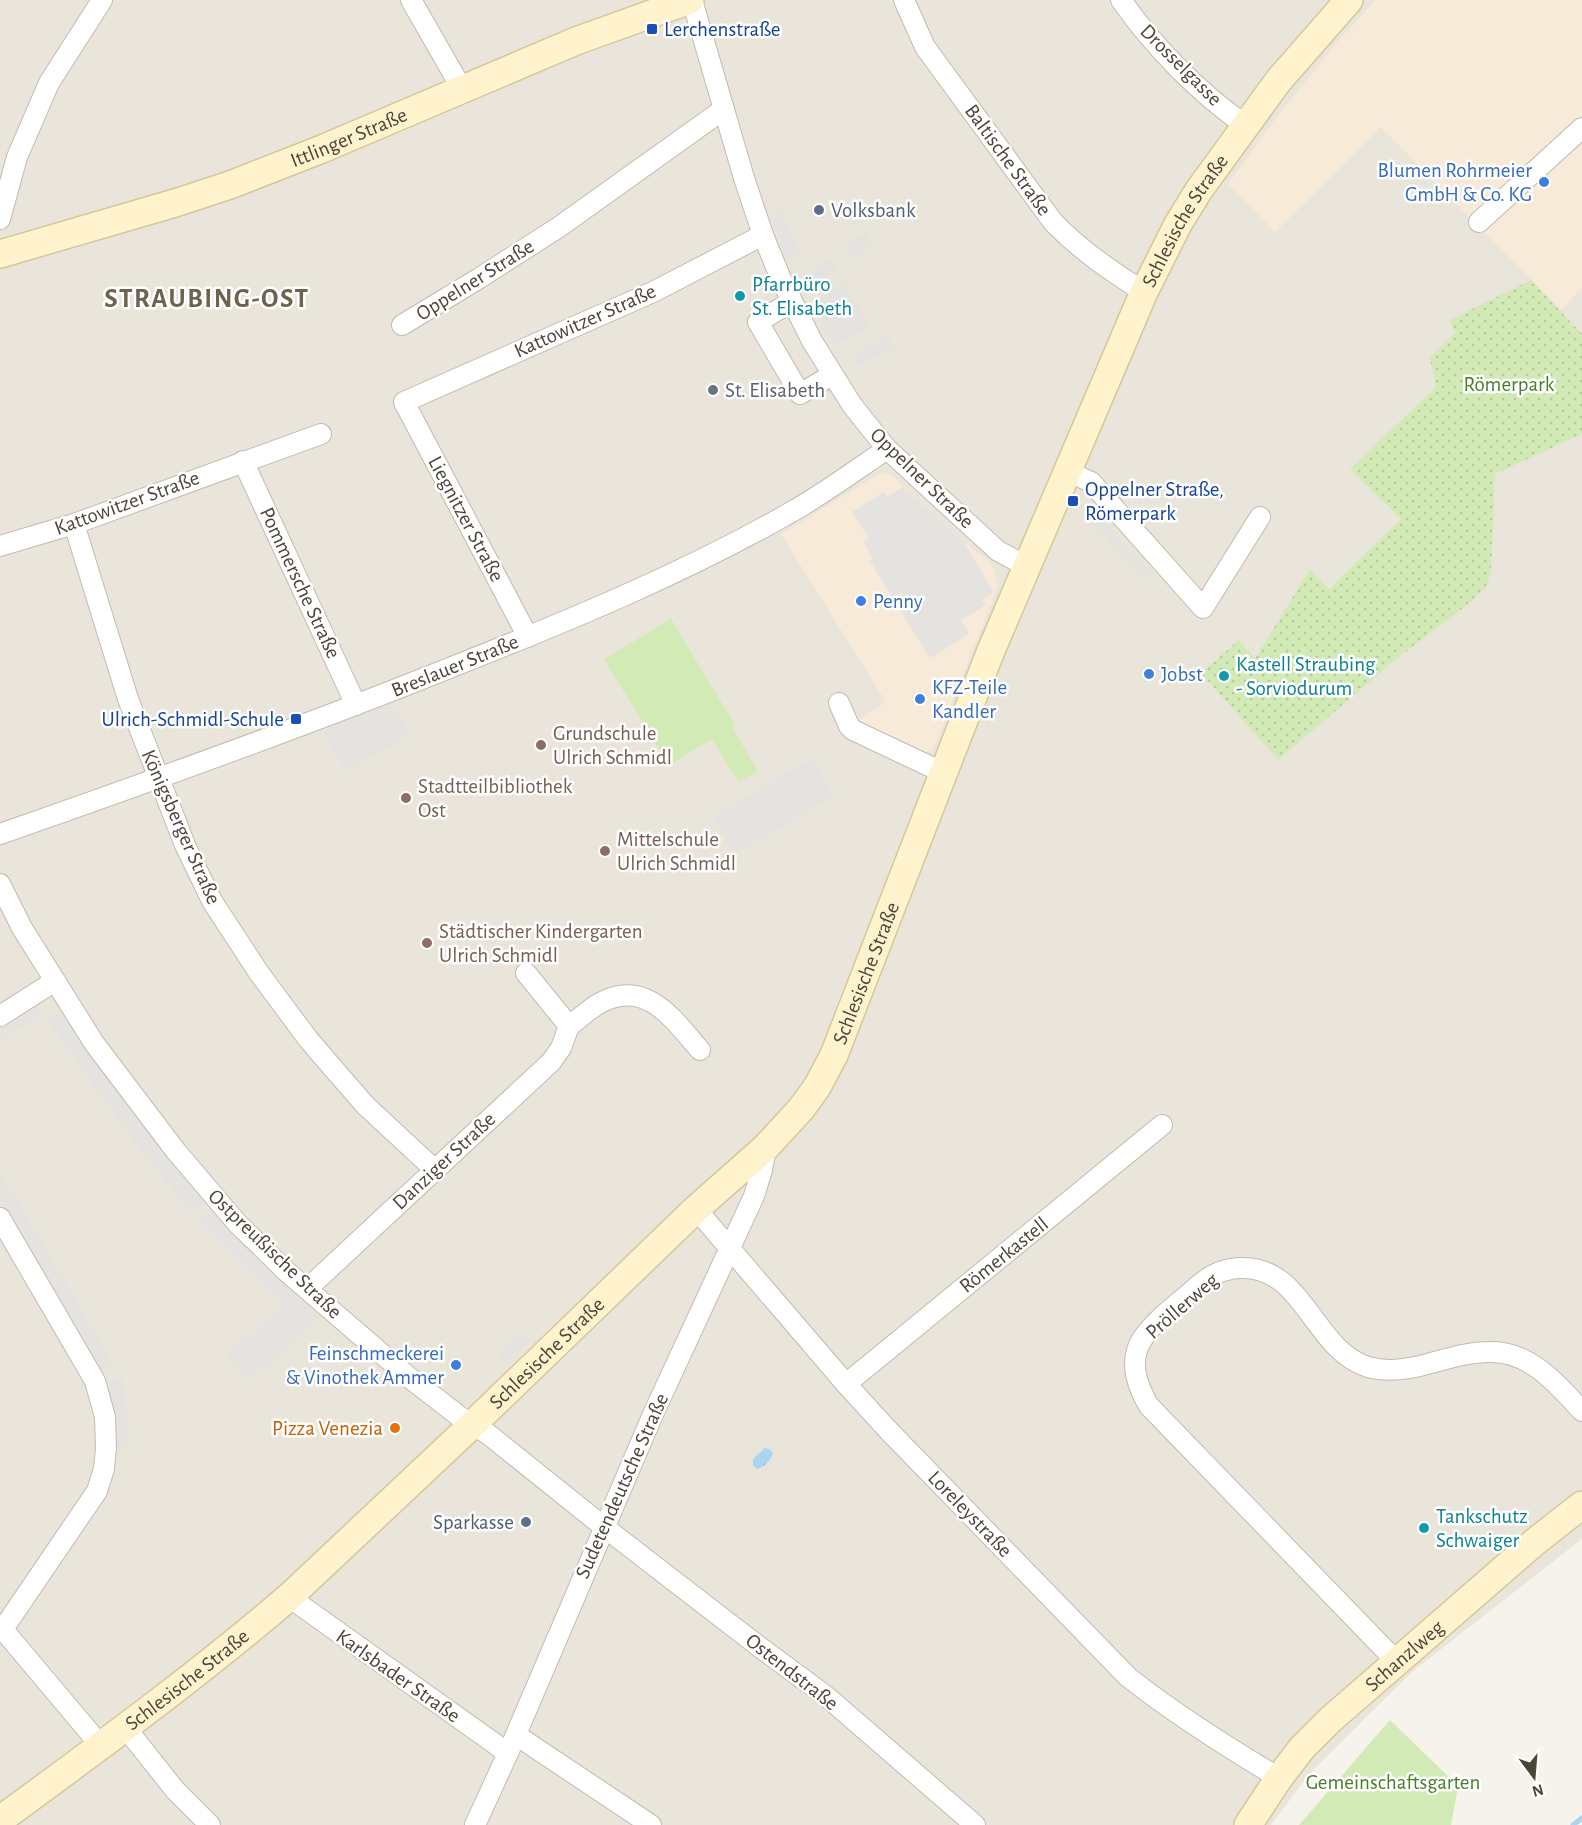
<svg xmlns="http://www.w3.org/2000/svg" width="1582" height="1825" viewBox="0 0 1582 1825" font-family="'Alegreya Sans',sans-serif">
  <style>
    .residential { fill: #eae5da }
    .commercial { fill: #f7ead8 }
    .grass { fill: url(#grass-dots) }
    .garden { fill: #d2eab5 }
    .parking { fill: #e5e3e0 }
    .water { fill: url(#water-ripples) }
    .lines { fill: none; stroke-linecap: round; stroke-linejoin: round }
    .stream { stroke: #a9d4f2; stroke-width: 5 }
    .street-casing { stroke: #c2bbae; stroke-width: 22 }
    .secondary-casing { stroke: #d6c79b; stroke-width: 30 }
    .street { stroke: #fff; stroke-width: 20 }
    .secondary { stroke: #fff3cd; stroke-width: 27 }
    .transit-dot { fill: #1a4fb4; stroke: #fff; stroke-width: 2 }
    .shop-dot { fill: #3f7fe0; stroke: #fff; stroke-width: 2 }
    .service-dot { fill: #5c6f8a; stroke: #fff; stroke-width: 2 }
    .culture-dot { fill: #0f9aa8; stroke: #fff; stroke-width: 2 }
    .worship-dot { fill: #6b7280; stroke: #fff; stroke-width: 2 }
    .education-dot { fill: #8d6e63; stroke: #fff; stroke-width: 2 }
    .food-dot { fill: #e8710a; stroke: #fff; stroke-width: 2 }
    .labels { text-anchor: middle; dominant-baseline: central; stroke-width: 5; stroke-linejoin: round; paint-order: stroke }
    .transit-label { font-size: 21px; fill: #164399; stroke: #fff; text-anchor: start }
    .street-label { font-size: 21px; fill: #4b4439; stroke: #fff }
    .shop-label { font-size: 21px; fill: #366cbe; stroke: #fff; text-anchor: start }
    .service-label { font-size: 21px; fill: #4e5e75; stroke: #fff; text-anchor: start }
    .culture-label { font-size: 21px; fill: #0d838f; stroke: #fff; text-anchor: start }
    .park-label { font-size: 21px; fill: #4a7f2a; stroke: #fff }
    .worship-label { font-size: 21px; fill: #5b616d; stroke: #fff; text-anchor: start }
    .education-label { font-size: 21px; fill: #785e54; stroke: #fff; text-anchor: start }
    .food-label { font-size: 21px; fill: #c56008; stroke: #fff; text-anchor: end }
    .district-label { font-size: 27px; font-weight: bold; letter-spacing: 1.5px; fill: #6e6250; stroke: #fff }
  </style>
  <defs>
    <pattern id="grass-dots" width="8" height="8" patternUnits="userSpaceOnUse" patternTransform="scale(1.5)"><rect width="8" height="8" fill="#d2eab5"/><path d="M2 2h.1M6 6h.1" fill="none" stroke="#b6ca9c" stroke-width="1.8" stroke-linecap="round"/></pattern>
    <pattern id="water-ripples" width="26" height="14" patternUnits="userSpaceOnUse" patternTransform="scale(1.5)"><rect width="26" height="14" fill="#a9d4f2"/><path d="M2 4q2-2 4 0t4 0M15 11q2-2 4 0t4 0" fill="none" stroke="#8caec5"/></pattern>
  </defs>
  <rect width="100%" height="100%" fill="#f6f3ec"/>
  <polygon class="residential" points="0,0 1582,0 1582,1539 1413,1671 1309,1774 1271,1825 0,1825"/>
  <g class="commercial">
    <polygon points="1376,0 1582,0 1582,288 1561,310 1381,127 1275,232 1228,184 1277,117 1338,41"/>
    <polygon points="881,473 891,475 963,541 991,562 998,586 936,743 931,751 917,754 864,728 860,719 886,702 781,534"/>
  </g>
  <polygon class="grass" points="1531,280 1582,334 1582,434 1495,474 1491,571 1486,588 1472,601 1395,660 1278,760 1201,673 1239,640 1255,659 1310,569 1329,589 1401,519 1350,469 1436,387 1430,358 1455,333 1450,320"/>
  <g class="garden">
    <polygon points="671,619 735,725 732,728 758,771 738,782 712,739 669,765 604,659"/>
    <polygon points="1390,1720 1458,1786 1451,1825 1299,1825"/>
  </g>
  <g class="parking">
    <polygon points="781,209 799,251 787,260 770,217"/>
    <polygon points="866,231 874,243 852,259 843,248"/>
    <polygon points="830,258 838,270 816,286 807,275"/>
    <polygon points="843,283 871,325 833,347 811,305"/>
    <polygon points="887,335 894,346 859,366 853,355"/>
    <polygon points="903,487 963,541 994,592 982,599 986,605 961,620 969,634 930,658 870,561 873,558 863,541 869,538 852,512 884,492 887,497"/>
    <polygon points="1090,503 1152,574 1144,581 1082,510"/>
    <polygon points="391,704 409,735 346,772 323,730"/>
    <polygon points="812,758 834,796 735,855 713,817"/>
    <polygon points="34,1002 42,1014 0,1041 0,1023"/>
    <polygon points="61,1011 147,1131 205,1202 192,1213 134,1141 86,1075 48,1020"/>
    <polygon points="0,1171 113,1364 101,1370 0,1197"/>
    <polygon points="211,1209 252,1253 319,1317 250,1380 227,1356 284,1305 242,1264 199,1220"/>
    <polygon points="521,1332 530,1341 507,1364 498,1355"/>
    <polygon points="123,1378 130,1445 116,1447 108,1379"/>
  </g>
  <path class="water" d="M765,1448L769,1449L773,1453C772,1459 764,1467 758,1469L753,1466V1459Z"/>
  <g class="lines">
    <polyline class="stream" points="1573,1825 1582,1818"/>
    <defs>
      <g id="street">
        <polyline points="411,0 462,89"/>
        <polyline points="692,0 744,178 763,235 781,279 812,341 852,405 887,449 998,551 1026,566"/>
        <path d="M904,0L925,47L1053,222C1080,250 1111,271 1144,292"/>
        <path d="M1121,0C1154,47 1198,92 1245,125"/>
        <polyline points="0,219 17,157 49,83 102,0"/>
        <polyline points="1479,222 1582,128"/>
        <polyline points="791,302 758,322 800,394 832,375"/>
        <polyline points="402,325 478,279 559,227 724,109"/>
        <polyline points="243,461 356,705"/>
        <polyline points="1067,471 1091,482 1203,608 1260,517"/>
        <polyline points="74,524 128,699 185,845 212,901 259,973 308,1039 338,1074 366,1106 434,1169"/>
        <polyline points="0,546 74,524 321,434"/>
        <polyline points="528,637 404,402 653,292 763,235"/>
        <polyline points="839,703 849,726 853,730 944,773"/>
        <path d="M0,834C152,781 303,727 452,667C568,621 685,573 793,511C826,492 856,470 887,449"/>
        <polyline points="0,884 22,928 94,1043 175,1150 237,1223 287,1272 411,1379 459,1416 488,1434 604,1527 761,1648 826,1696 975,1825"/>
        <polyline points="0,1016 55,981"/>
        <path d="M569,1026C579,1019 589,1009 600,1003C646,978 673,1019 700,1050"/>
        <path d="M696,1209L846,1384L888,1430L1128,1677C1176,1715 1227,1747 1279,1778"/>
        <polyline points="0,1218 95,1381 105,1417 106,1448 104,1469 97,1491 3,1629"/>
        <polyline points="307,1289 551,1062 561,1048 569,1026 526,973"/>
        <polyline points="846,1384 1162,1125"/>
        <polyline points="289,1597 508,1753"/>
        <polyline points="0,1626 101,1746"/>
        <path d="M1396,1661L1149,1406C1136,1384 1128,1360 1143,1338C1155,1320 1176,1305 1192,1291C1207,1277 1220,1269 1240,1268C1304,1265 1313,1350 1368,1367C1389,1373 1411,1369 1431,1363C1450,1358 1469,1352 1489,1352C1529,1350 1558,1385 1582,1411"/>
        <polyline points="125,1727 175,1790 210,1825"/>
        <polyline points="516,1735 651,1825"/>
        <polyline points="475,1825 508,1753 654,1412 754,1196 762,1170 766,1147"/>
      </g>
      <g id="secondary">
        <path id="s1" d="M0,254L175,203L230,185L322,149L576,41L690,0"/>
        <path id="s2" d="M0,1820C98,1748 197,1676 289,1597L474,1423L696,1209L766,1147L801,1109L817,1087L834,1055L990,653L1144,292L1178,224L1199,190L1279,80L1349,0"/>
        <path id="s3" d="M1248,1825L1279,1778L1302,1748L1330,1720L1536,1541L1582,1505"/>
      </g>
    </defs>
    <use href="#street" class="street-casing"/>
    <use href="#secondary" class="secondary-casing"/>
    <use href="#street" class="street"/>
    <use href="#secondary" class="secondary"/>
  </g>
  <g class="transit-dot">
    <rect x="646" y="23" width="12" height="12" rx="3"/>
    <rect x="1067" y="495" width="12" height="12" rx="3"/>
    <rect x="290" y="713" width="12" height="12" rx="3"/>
  </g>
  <g class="shop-dot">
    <circle cx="1544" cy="182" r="6"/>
    <circle cx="861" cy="601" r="6"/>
    <circle cx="1149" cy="674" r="6"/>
    <circle cx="920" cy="699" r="6"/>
    <circle cx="456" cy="1365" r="6"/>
  </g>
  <g class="service-dot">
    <circle cx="819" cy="210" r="6"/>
    <circle cx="526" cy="1522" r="6"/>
  </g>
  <g class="culture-dot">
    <circle cx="740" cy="296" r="6"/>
    <circle cx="1224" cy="676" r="6"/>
    <circle cx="1424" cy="1528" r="6"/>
  </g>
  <circle class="worship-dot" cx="713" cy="390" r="6"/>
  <g class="education-dot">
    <circle cx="541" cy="745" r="6"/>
    <circle cx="406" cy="798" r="6"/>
    <circle cx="605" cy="851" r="6"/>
    <circle cx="427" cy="943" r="6"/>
  </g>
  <circle class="food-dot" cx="395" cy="1428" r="6"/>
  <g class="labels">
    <g class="transit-label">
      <text x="664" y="29">Lerchenstraße</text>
      <text x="1085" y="489">Oppelner Straße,<tspan x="1085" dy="24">Römerpark</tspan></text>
      <text x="284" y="719" text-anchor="end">Ulrich-Schmidl-Schule</text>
    </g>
    <g class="street-label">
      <text transform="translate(1181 65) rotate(45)">Drosselgasse</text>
      <text stroke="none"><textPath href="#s1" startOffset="368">Ittlinger Straße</textPath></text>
      <text transform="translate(1008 160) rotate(54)">Baltische Straße</text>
      <text stroke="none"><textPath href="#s2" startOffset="2042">Schlesische Straße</textPath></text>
      <text transform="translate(475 280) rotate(-32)">Oppelner Straße</text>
      <text transform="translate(585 321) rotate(-24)">Kattowitzer Straße</text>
      <text transform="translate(922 478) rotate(44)">Oppelner Straße</text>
      <text transform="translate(127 503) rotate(-20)">Kattowitzer Straße</text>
      <text transform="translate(466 519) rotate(62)">Liegnitzer Straße</text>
      <text transform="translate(300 583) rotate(65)">Pommersche Straße</text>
      <text transform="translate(455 666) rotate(-22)">Breslauer Straße</text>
      <text transform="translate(181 827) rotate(66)">Königsberger Straße</text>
      <text stroke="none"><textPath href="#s2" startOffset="1224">Schlesische Straße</textPath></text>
      <text transform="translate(444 1161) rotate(-43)">Danziger Straße</text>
      <text transform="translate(275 1254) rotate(44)">Ostpreußische Straße</text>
      <text transform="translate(1004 1255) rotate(-39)">Römerkastell</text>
      <text transform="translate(1182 1306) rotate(-41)">Pröllerweg</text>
      <text stroke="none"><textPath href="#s2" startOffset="720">Schlesische Straße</textPath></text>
      <text transform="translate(622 1486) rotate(-66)">Sudetendeutsche Straße</text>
      <text transform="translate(970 1514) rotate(46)">Loreleystraße</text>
      <text stroke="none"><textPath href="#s3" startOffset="232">Schanzlweg</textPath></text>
      <text transform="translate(792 1672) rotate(38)">Ostendstraße</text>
      <text transform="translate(398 1676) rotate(35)">Karlsbader Straße</text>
      <text stroke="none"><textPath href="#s2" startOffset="234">Schlesische Straße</textPath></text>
    </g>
    <g class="shop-label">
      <text x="1532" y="170" text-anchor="end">Blumen Rohrmeier<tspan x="1532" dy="24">GmbH &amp; Co. KG</tspan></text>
      <text x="873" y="601">Penny</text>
      <text x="1161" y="674">Jobst</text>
      <text x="932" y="687">KFZ-Teile<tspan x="932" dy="24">Kandler</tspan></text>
      <text x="444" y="1353" text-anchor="end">Feinschmeckerei<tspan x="444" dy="24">&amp; Vinothek Ammer</tspan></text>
    </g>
    <g class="service-label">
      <text x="831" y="210">Volksbank</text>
      <text x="514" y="1522" text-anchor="end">Sparkasse</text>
    </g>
    <g class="culture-label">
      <text x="752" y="284">Pfarrbüro<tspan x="752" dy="24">St. Elisabeth</tspan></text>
      <text x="1236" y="664">Kastell Straubing<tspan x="1236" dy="24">- Sorviodurum</tspan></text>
      <text x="1436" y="1516">Tankschutz<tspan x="1436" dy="24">Schwaiger</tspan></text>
    </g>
    <g class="park-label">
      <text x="1509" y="384">Römerpark</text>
      <text x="1393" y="1782">Gemeinschaftsgarten</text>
    </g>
    <g class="worship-label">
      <text x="725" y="390">St. Elisabeth</text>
    </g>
    <g class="education-label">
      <text x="553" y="733">Grundschule<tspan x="553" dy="24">Ulrich Schmidl</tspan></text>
      <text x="418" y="786">Stadtteilbibliothek<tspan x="418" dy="24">Ost</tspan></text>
      <text x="617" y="839">Mittelschule<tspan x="617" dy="24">Ulrich Schmidl</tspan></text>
      <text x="439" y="931">Städtischer Kindergarten<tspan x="439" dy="24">Ulrich Schmidl</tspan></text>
    </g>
    <g class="food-label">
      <text x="383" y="1428">Pizza Venezia</text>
    </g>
    <g class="district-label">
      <text x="207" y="298">STRAUBING-OST</text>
    </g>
  </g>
  <g transform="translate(1534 1777) rotate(164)" stroke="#ffffff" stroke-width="4.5" paint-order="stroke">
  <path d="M0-4.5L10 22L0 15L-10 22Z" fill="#4b4439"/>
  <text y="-9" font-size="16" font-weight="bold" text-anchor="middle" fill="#4b4439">N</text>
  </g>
</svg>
